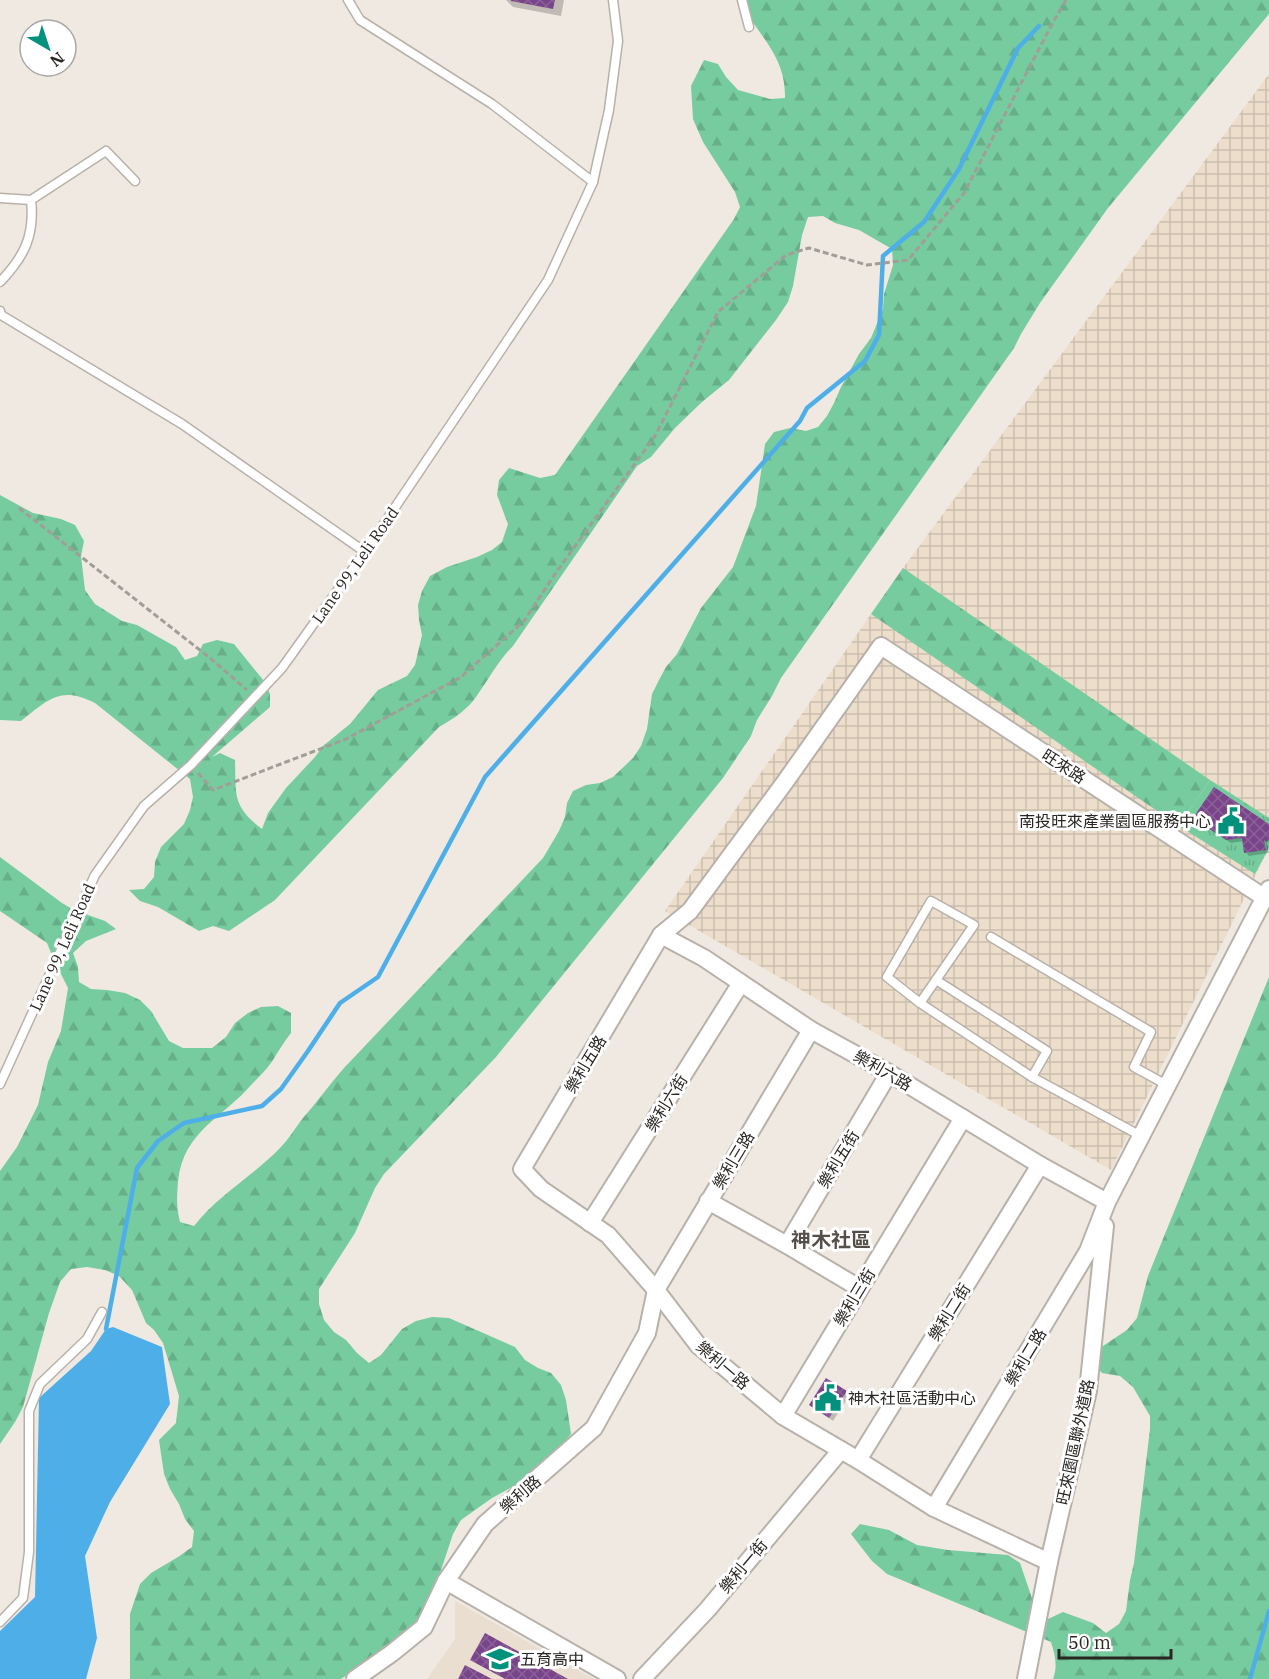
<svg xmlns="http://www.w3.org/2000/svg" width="1269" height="1679" viewBox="0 0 1269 1679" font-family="'IBM Plex Serif','Noto Sans TC',serif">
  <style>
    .built { fill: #e9ded0 }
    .industrial { fill: url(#industrial-grid) }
    .forest { fill: url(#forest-firs) }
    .park { fill: url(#park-tufts) }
    .water { fill: #4eafe8 }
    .shadow { fill: #0003 }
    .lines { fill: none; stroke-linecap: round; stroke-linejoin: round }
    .stream { stroke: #4eafe8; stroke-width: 4.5 }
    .building { fill: url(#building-cross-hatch) }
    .lane-casing { stroke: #b8b1aa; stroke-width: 11 }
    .street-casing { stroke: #b8b1aa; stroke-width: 20 }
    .path { stroke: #a39d98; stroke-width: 3; stroke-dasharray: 6 3; stroke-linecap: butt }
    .lane { stroke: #fff; stroke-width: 8 }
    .street { stroke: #fff; stroke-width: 16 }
    .labels { text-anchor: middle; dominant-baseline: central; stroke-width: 6; stroke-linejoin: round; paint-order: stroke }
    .street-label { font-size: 16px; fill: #292623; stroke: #fff }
    .poi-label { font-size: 16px; fill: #292623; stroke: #fff; text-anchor: start }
    .quarter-label { font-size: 20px; font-weight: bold; fill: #554f49; stroke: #fff }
  </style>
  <defs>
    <pattern id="industrial-grid" width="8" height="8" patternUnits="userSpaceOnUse" patternTransform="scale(1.5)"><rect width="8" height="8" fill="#eddecb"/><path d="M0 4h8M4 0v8" fill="none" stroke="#cbbeae"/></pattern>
    <pattern id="forest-firs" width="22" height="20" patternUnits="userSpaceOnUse" patternTransform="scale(1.5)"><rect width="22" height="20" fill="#76cc9f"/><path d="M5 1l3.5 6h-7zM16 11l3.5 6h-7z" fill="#66af89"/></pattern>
    <pattern id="park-tufts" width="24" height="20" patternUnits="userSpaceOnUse" patternTransform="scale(1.5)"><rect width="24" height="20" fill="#76cc9f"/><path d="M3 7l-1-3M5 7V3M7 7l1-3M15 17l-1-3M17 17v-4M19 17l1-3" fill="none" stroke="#66af89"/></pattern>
    <pattern id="building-cross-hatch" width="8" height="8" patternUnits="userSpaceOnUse" patternTransform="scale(1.5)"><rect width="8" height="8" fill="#7a448a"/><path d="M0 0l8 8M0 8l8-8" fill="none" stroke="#8b6297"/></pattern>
  </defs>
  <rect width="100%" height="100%" fill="#f0e9e2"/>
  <polygon class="built" points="455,1601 594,1679 427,1679 455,1639"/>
  <polygon class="industrial" points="1269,74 1269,848 1111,1170 665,911 903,568"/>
  <g class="forest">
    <path d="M740,0H1269V14L1108,208L1040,303L1021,334L1014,348L781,678L772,696L757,720L751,736L723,778L496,1057L384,1174L375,1188L355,1233L319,1289V1304L324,1320L334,1332L346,1340L357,1353L369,1363L381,1355L402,1329L416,1321L432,1317L449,1318L515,1347L525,1360L538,1368L551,1373L561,1385L566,1400L571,1434L560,1447L523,1481L492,1498L461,1520L453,1534L427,1612L418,1628L341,1679H130V1614L140,1584L151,1573L178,1557L192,1547L194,1531L185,1519L179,1504L170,1489L164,1474L159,1440L176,1423L179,1396L163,1343L154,1330L146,1323L132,1290L119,1276L105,1270L87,1267L71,1269L60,1282L49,1313L23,1407L15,1422L0,1444V1171L17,1147L38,1105L48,1062L61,1031L68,988L53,958L47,943L0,911V857L62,903L74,910L105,921L116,929L86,941L73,953L78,967L79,982L91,989L107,990L125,993L140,1000L151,1011L169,1041L183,1048H212L226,1037L235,1023L248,1013L261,1007L278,1006L291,1013V1033C284,1042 279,1050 273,1060C268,1068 259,1077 252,1084C222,1119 184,1130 178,1181C177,1198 176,1205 180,1222L194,1226C218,1195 253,1176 280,1148C289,1139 295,1128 303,1118C317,1102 330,1084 344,1068L543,858L559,831L565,817L567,803L573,791L586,785L600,783L613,777L633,758L641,746L647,729L652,694L659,680L666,667L677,654L701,608L733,567L756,506L765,444L774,432L790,428L806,431L818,427L827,416L834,403L841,387L859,354L871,338L883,309L884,294L893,265L892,249L859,230L835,223L823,216L808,217L802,235L793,286L788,302L776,320L729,380L702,402L675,428L651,457L637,466L513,646C498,661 489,679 476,697C467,710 453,719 439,727L275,900L229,931L213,926L199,931L158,907L140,901L129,890L144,889L154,877L155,862L161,847L184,824L190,810L193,797L190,779L95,703C60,685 48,700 21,721L0,720V495L33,513L61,519L75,525L84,541L81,556L85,590L95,604L122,621L137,625L176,647L185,660L197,656L203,644L217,640L234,644L264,681L270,694V707L212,757L220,753L235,760C236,795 232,806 262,829L268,813L286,788L315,757L323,746L350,724L378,690L407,676L415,665L422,635L419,620L418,605L422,591L430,576L447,567L477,557L492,550L502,542L508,524L497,495L499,480L509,468L540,478L555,475L734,219L740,207L735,192L703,142L693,119L691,86L704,60L718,64L726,77L738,90L770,99L785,98C786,54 757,36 740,0Z"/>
    <polygon points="903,568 1210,780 1179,826 871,614"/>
    <path d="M1269,977V1679H1053C1058,1666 1055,1655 1051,1642L887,1574L872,1561L851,1534L860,1524L889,1530L917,1545L948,1550L1008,1555L1020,1563L1036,1610L1048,1619L1063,1612L1093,1623L1106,1633L1119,1624L1126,1611L1130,1580L1134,1563L1150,1429V1416L1133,1387L1120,1376L1102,1373L1092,1361L1100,1348L1127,1330L1137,1318L1148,1276Z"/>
  </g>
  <polygon class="park" points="1210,780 1269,818 1269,848 1255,874 1179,826"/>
  <polygon class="water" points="113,1327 162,1347 170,1404 110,1502 85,1556 97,1638 86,1679 0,1679 0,1631 35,1597 39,1398 91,1351 106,1329"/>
  <g class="shadow">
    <polygon points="506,0 564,0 561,16 513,7"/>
    <polygon points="1198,821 1269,826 1269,843 1267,841 1269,853 1249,856 1246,852 1244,841 1231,843"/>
    <polygon points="846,1392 849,1396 833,1421 811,1405"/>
  </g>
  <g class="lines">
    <g class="stream">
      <polyline points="106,1329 137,1168 158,1141 184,1123 262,1106 281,1089 308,1051 340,1003 378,977 485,777 800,421 807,408 865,361 879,335 883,256 924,222 959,169 1018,48 1039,26"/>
      <polyline points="1250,1679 1269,1611"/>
    </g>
  </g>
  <g class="building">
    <polygon points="511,0 555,0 553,9 511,1"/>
    <polygon points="1214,787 1269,824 1269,839 1267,842 1264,840 1266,850 1244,853 1242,838 1226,840 1193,818"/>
    <polygon points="826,1378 847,1391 829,1418 809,1405"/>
    <polygon points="485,1633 568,1679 505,1679 470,1660"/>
    <polygon points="465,1665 492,1679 458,1679"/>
  </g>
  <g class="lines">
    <defs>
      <g id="lane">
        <polyline points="348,0 360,20 492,104 593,182"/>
        <polyline points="742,0 749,27"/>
        <path d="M0,198L31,200C35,236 24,257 0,282"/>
        <polyline points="31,200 106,151 135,181"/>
        <polyline points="0,311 1,315 182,424 365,552"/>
        <polyline points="991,937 1151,1032 1134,1067 1167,1085"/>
        <polyline points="936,980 1047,1051 1032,1077"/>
        <polyline points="920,1003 887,977 931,901 974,925 920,1003 1032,1077 1141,1136"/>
        <polyline points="0,1084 95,875 144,806 191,765 282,668 365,552 548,280 593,182 609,110 618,41 613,0"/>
        <polyline points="0,1622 23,1598 29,1552 29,1411 40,1384 87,1339 102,1312"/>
      </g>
      <g id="street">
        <polyline points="661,935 704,958 811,1030 889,1073 1040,1165 1107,1202"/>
        <polyline points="708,1201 787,1245 859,1288"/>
        <polyline points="590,1223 741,983"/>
        <polyline points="787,1245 889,1073"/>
        <polyline points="783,1416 963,1118"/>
        <polyline points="858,1460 1040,1165"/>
        <polyline points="934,1508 1088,1251 1107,1202 1269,889"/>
        <polyline points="1049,1562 934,1508 858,1460 783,1416 698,1345 656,1290 608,1235 541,1189 522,1169 661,935 690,911 785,782 881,646 1265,898"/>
        <polyline points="446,1581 617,1679"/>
        <polyline points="355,1679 392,1653 424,1627 446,1581 485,1524 594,1428 647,1333 656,1290 811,1030"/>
        <polyline points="642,1679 708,1609 841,1450"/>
        <polyline points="1026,1679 1049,1562 1088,1391 1105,1226"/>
      </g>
    </defs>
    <use href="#lane" class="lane-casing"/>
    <use href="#street" class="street-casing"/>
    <g class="path">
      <polyline points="19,508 210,658 247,690"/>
      <polyline points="198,773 213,790 346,739 461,677 524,621 557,571 655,436 718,312 786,255 809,248 867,265 908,260 964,193 1051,26 1066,0"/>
    </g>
    <use href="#lane" class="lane"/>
    <use href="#street" class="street"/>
  </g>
  <defs>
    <symbol id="civic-bare" viewBox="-9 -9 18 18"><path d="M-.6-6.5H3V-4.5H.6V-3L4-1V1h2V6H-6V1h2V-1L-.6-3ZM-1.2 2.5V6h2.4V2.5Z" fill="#02917c" stroke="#fff" stroke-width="2.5" paint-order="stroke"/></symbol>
    <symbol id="school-bare" viewBox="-9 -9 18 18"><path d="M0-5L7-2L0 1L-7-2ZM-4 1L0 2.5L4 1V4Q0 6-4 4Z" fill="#02917c" stroke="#fff" stroke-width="2.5" paint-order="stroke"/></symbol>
  </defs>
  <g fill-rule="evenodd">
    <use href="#civic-bare" x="1212" y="802" width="38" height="38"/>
    <use href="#civic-bare" x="809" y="1379" width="38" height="38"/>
    <use href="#school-bare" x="481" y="1640" width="38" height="38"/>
  </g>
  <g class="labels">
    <g class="street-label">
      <text transform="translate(355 565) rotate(-55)">Lane 99, Leli Road</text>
      <text transform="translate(1064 766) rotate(33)">旺來路</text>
      <text transform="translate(62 947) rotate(-66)">Lane 99, Leli Road</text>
      <text transform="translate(585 1064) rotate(-59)">樂利五路</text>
      <text transform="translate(883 1070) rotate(30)">樂利六路</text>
      <text transform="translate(666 1103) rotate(-58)">樂利六街</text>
      <text transform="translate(838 1159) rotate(-59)">樂利五街</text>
      <text transform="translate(733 1160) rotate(-59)">樂利三路</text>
      <text transform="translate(854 1297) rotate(-59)">樂利三街</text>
      <text transform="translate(949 1312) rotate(-58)">樂利二街</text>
      <text transform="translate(1025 1357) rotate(-59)">樂利二路</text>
      <text transform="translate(723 1365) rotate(41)">樂利一路</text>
      <text transform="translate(1075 1442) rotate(-78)">旺來園區聯外道路</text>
      <text transform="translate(520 1494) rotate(-41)">樂利路</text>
      <text transform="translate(743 1566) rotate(-50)">樂利一街</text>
    </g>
    <g class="poi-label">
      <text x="1211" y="821" text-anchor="end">南投旺來產業園區服務中心</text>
      <text x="848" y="1398">神木社區活動中心</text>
      <text x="520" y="1659">五育高中</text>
    </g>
    <g class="quarter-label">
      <text x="831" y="1239">神木社區</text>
    </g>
  </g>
  <g transform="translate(48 48) rotate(141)"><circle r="28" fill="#ffffff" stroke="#a9a8a7" stroke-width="1.5"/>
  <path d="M0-4.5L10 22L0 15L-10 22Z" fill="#02917c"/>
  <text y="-9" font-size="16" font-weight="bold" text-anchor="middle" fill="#292623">N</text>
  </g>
  <path d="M1059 1649v9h112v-9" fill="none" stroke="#292623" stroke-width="3"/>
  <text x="1068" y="1649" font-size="18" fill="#292623" stroke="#ffffff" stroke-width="4.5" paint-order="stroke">50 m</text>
</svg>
